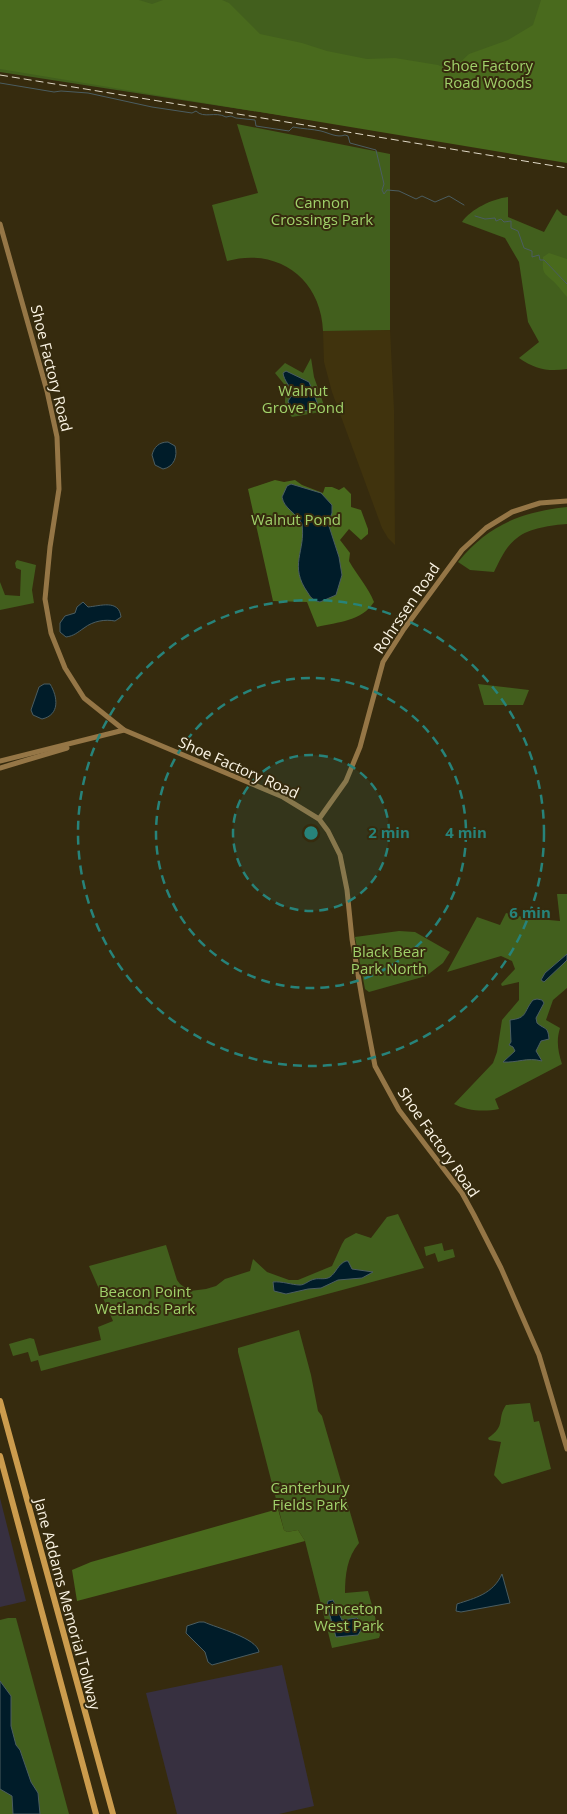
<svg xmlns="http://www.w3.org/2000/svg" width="567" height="1814" viewBox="0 0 567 1814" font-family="'Open Sans',sans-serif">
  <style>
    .industrial { fill: #373040 }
    .built { fill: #40330d }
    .green { fill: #425f1d }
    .forest { fill: #496a1d }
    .water { fill: #001c29; stroke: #4b5d61 }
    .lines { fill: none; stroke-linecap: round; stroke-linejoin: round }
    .stream { stroke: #4b5d61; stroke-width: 1 }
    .secondary { stroke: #957646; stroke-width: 5 }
    .highway { stroke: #cc9c4d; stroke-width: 6 }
    .rail { stroke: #e0d9c7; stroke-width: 1; stroke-dasharray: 8 4; stroke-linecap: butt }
    .ring { fill: none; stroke: #27837a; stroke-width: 2.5; stroke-dasharray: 9 6 }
    .labels { text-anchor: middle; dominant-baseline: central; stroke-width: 4; stroke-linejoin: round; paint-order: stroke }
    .park-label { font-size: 15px; fill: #a0d16a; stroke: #362b0e }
    .street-label { font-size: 15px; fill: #fbf4e4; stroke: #362b0e }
    .centre { fill: #27837a; stroke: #362b0e; stroke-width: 2.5 }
    .ring-label { font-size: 15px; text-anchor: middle; font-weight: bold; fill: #27837a; stroke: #362b0e; stroke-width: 4; stroke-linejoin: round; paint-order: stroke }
  </style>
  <rect width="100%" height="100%" fill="#362b0e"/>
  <g class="industrial">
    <polygon points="0,1498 26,1601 0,1607"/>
    <polygon points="282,1665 314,1806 279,1814 177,1814 146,1693"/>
  </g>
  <polygon class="built" points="390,330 394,410 395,545 388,538 382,528 332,392 324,362 323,331"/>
  <g class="green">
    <polygon points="0,0 567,0 567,162 390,132 0,72"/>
    <path d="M237,124L390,154V330L323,331C321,278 277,247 227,261L212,205L258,193Z"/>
    <path d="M508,197V217L544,232L557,209L563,215L567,216V369C548,372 535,369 519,358L539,342L528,322L519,262L505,238L462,222C471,209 492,199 508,197Z"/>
    <path d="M311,358L314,377L326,411L292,417C284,408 283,400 288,389L275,373L285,363L303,373Z"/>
    <path d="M567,507V524C552,525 529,528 517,538C506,546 500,560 494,572L470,570L458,562C488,525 521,512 567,507Z"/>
    <polygon points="17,560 36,565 32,590 34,603 0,610 0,582 5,595 20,596 21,570 16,568 15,563"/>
    <polygon points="478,684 529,690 523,705 484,705"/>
    <path d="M557,894H567V988L553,1000L546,1020L560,1028C556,1041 558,1051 562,1064L495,1099L499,1109C484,1112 467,1111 454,1104L493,1063L497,1052L502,1020L519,1000V982L502,986L501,984L515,969L512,961L501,956L447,972L477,917L500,925L506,913L527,918L560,921Z"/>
    <polygon points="399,931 415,932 450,952 443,963 426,976 369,992 365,989 355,937"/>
    <polygon points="398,1214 424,1268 41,1371 38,1360 31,1362 28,1352 13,1356 9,1344 30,1338 34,1339 39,1356 101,1340 98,1327 113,1321 89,1266 166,1245 177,1280 180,1284 190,1291 206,1289 216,1286 225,1279 250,1271 253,1259 267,1272 289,1280 298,1280 332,1266 342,1244 345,1239 356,1233 371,1238 387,1217"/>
    <polygon points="442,1243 444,1251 453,1249 455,1257 438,1262 435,1253 426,1256 424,1247"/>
    <path d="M299,1330L311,1375L318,1411L322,1416L359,1543C347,1557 345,1575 345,1593L368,1591L380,1635L379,1638L332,1648L305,1541L298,1530L287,1532L284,1530L238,1352V1348Z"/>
    <path d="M530,1403L534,1422L539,1421L551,1469L502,1484L494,1475L501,1442L489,1440L488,1438C507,1425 496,1420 506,1405Z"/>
    <polygon points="8,1618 16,1618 69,1814 0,1814 0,1620"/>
  </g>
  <g class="forest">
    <polygon points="0,0 139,0 152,4 163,0 222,0 229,3 260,34 302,43 327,51 367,59 395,58 438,65 451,71 469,54 508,40 533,25 541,0 567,0 567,163 0,69"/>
    <path d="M549,253L567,259V297C563,293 560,288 556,284C544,272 542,276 543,257Z"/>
    <path d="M275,480L284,482L295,480L302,485L323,493L325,487H332L339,490L344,487L351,494V507L361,510L368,529V534L361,540L349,529L340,540L350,553L349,561C357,575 368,587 374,602C362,621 338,622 317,627L307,602L273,601L248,489Z"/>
    <polygon points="278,1509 284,1530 287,1532 298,1530 305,1541 77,1601 72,1570 91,1562"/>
  </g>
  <g class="water">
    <path d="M286,371L309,382L318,405L317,409L295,412L291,409L288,401L293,394C291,387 284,381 283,373Z"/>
    <path d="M168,442L175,446C178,456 174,467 163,469L155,465L152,455C154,447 159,442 168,442Z"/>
    <path d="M291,484L321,493L332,505V513L328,523L339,557L342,575L336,595L320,602C314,601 311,598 308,593C288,565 306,552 302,524C297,513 284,509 282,497L287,486Z"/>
    <path d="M83,602L88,607C100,606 119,599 121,617L115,621C105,619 93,621 84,628C78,632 74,636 66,637L60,632V623L65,616L75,613L77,607Z"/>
    <path d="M44,684H50C58,697 60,715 42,719L33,715L31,710L39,687Z"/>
    <polygon points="567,954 567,960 564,963 544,982 541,980 545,973"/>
    <path d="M537,999L542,1000L544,1003L536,1018L537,1023C545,1030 548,1026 549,1039L541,1041L536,1051L542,1061C527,1057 517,1063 503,1062L515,1051L513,1047L509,1045L511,1042L510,1020C528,1018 523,1012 533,1000Z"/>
    <path d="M346,1261H348L352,1269L373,1272L362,1278L338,1280L321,1288L308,1289L286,1294L274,1291L273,1282C282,1281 292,1285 300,1285C305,1285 309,1280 315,1279C319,1278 325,1280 330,1277C336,1273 338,1264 346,1261Z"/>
    <path d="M502,1574L510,1603L461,1612L456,1611L457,1604C475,1598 493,1594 502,1574Z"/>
    <polygon points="333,1600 342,1620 357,1618 360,1621 361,1630 358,1635 336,1637 327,1605 328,1601"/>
    <path d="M199,1622H204C217,1628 257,1638 259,1652L212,1665L208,1662L205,1652L186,1633L187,1626Z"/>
    <polygon points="0,1681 11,1696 11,1726 16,1745 20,1750 31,1782 38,1793 40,1814 13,1814 12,1796 0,1789"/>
  </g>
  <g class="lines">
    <g class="stream">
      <path d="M0,83L54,92L61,91L88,93L152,107L192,113L196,111C204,119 215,111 226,117L231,116L236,118L255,120L256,126L289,131L293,127C303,129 312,129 321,131C329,133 337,138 345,135L348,136L350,143L376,150L384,184L382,190L384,194L387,190L399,191L416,199L422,196L435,202L449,196L464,205"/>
      <polyline points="475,216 485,219 495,218 496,221 501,219 504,222 511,221 511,228 518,231 524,248 532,251 532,257 539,255 540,260 544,260 567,284"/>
    </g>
    <g class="secondary">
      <polyline points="0,224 47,391 57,437 59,489 50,547 45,599 51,633 65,668 84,698 124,730 283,797 319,819 328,831 340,855 347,890 352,939 362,998 375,1066 399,1110 462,1193 474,1215 501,1268 539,1355 567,1449"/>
      <polyline points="0,761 124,730"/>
      <polyline points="0,768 67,748"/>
      <polyline points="319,819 346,781 360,747 383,662 404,629 462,550 486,528 512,512 540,503 567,501"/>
    </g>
    <g class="highway">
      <polyline points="0,1401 113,1814"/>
      <polyline points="0,1456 96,1814"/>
    </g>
    <polyline class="rail" points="0,75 567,168"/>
  </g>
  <circle cx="311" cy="833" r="78" fill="#27837a" fill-opacity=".12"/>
  <g class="ring">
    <circle cx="311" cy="833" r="78"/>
    <circle cx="311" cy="833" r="155"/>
    <circle cx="311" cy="833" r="233"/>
  </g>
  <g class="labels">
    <g class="park-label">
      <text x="488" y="65">Shoe Factory<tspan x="488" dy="17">Road Woods</tspan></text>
      <text x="322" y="202">Cannon<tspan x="322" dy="17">Crossings Park</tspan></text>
      <text x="303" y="390">Walnut<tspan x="303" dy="17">Grove Pond</tspan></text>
      <text x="296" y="519">Walnut Pond</text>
      <text x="389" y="951">Black Bear<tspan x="389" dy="17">Park North</tspan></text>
      <text x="145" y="1291">Beacon Point<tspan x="145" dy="17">Wetlands Park</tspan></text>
      <text x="310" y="1487">Canterbury<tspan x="310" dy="17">Fields Park</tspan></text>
      <text x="349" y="1608">Princeton<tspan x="349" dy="17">West Park</tspan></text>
    </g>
    <g class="street-label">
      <text transform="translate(52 368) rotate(76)">Shoe Factory Road</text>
      <text transform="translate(406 608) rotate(-56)">Rohrssen Road</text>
      <text transform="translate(239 767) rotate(24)">Shoe Factory Road</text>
      <text transform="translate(439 1142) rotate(55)">Shoe Factory Road</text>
      <text transform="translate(68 1604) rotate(75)">Jane Addams Memorial Tollway</text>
    </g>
  </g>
  <circle cx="311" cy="833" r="8" class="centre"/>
  <g class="ring-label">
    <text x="389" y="838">2 min</text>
    <text x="466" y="838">4 min</text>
    <text x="530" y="918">6 min</text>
  </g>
</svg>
